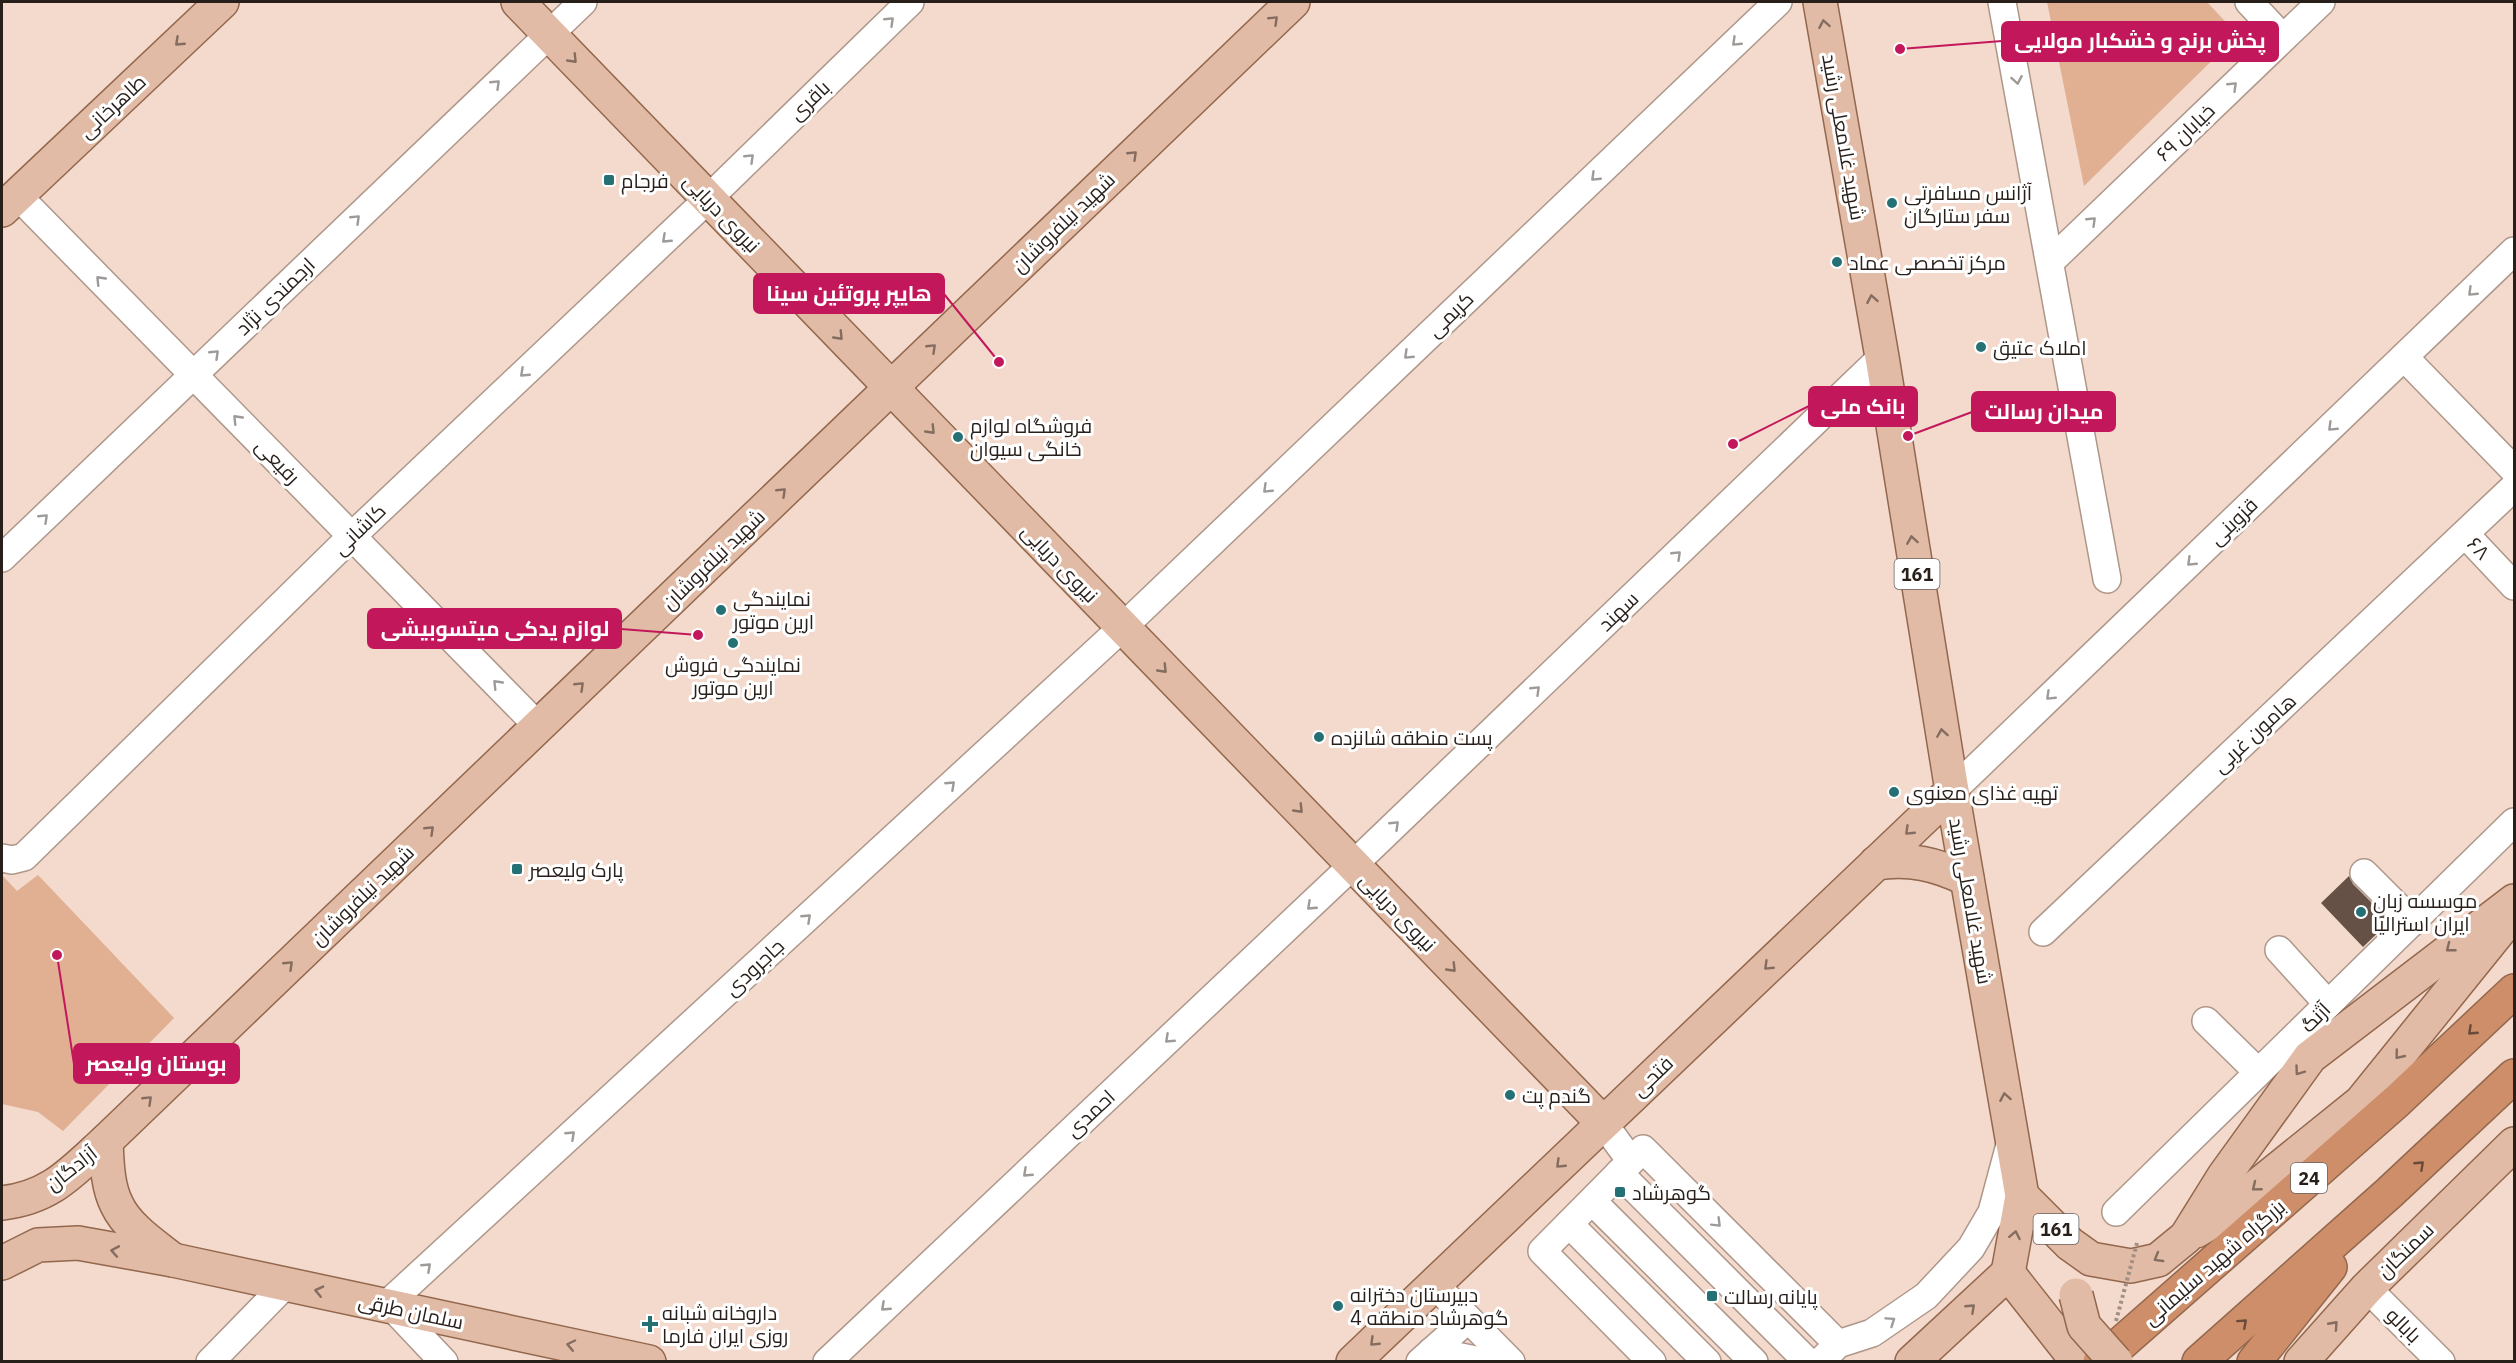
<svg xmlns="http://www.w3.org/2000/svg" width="2516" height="1363" viewBox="0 0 2516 1363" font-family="'IBM Plex Sans',Cairo,sans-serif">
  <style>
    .green { fill: #e1af92 }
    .building { fill: #655145 }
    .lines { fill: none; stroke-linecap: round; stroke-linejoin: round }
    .minor-casing { stroke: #ae978a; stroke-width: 30 }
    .major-casing { stroke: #93674d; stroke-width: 36 }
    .highway-casing { stroke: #93674d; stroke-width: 36 }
    .minor { stroke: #fff; stroke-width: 27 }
    .major { stroke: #e1bba5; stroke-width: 33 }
    .highway { stroke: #cd8e69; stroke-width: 33 }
    .major-bridge-casing { stroke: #93674d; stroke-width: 36; stroke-linecap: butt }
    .path-bridge { stroke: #a18e84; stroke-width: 4; stroke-dasharray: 3 3; stroke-linecap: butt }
    .major-bridge { stroke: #e1bba5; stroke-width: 33 }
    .oneway { stroke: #846d60 }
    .oneway2 { stroke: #9e9a98 }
    .oneway3 { stroke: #6a4b3a }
    .poi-dot { fill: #257075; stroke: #fff; stroke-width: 2 }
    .labels { text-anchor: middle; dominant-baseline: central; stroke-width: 6; stroke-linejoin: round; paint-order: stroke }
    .shield { fill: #fff; stroke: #68625f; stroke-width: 1.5 }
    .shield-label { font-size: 18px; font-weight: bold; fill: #281f1a }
    .street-label { font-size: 20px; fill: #281f1a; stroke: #fff }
    .poi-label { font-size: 20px; fill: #281f1a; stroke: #fff; text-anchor: start }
    .leader { fill: none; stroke: #c2185b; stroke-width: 2 }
    .callout-dot { fill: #c2185b; stroke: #fff; stroke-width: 2 }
    .callout { fill: #c2185b; stroke: #c2185b; stroke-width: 2 }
    .callout-label { font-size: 21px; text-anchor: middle; font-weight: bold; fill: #fff }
  </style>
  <rect width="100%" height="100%" fill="#f3dacc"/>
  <g class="green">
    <polygon points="2047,2 2207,2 2238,35 2084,186"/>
    <polygon points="2,875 17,891 38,875 174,1018 63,1131 38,1112 2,1104"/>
  </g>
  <polygon class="building" points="2349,876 2353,884 2390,921 2363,947 2321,903"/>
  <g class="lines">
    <defs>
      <g id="minor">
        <polyline points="2002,2 2107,579"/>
        <polyline points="2249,2 2283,38"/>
        <polyline points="17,195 538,726"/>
        <polyline points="2050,262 2321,2"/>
        <polyline points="2404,357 2514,470"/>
        <polyline points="2465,534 2514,586"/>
        <polyline points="2,558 583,2"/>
        <polyline points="1952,791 2514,251"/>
        <polyline points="2,858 12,860 24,857 352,536 709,198 910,2"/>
        <polyline points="2364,873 2413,922"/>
        <polyline points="2043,932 2514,487"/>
        <polyline points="2279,950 2328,1004"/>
        <polyline points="2206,1021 2258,1072"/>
        <polyline points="1603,1123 1631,1161"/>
        <polyline points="1619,1173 1808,1362"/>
        <polyline points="1592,1201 1754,1362"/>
        <polyline points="2116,1212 2514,822"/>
        <polyline points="1569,1224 1707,1362"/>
        <polyline points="1434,1284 1511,1362"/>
        <polyline points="2367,1288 2441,1362"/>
        <polyline points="384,1307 1123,627 1778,2"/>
        <polyline points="392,1307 444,1362"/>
        <polyline points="1432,1351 1485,1362"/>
        <polyline points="210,1362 286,1284"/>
        <polyline points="827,1362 1353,865 1882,357"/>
        <polyline points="1420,1362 1468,1319"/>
        <polyline points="1652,1362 1542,1251 1643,1149 1838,1344"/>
        <polyline points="1820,1362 1838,1344 1872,1333 1926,1296 1971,1248 1992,1212 2011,1141"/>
      </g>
      <g id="major">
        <polyline points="518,2 1603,1123"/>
        <polyline points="1820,2 1882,357 1952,791 2022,1196 2008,1273"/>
        <polyline points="2,210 222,2"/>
        <path d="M1876,863C1910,858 1936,864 1967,879"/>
        <path d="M106,1141C107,1161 107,1186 117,1205C127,1227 154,1245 173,1260"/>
        <polyline points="2022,1196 2070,1244 2091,1259 2131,1266 2158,1260 2186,1237 2224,1176 2310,1057 2514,901"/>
        <path d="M2,1203C50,1198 72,1172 106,1141L1293,2"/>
        <polyline points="2196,1231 2216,1219 2361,1102 2508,920"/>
        <polyline points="2,1263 38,1245 78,1243 173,1260 649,1362"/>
        <polyline points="2008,1273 2078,1362"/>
        <polyline points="1353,1362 1952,791"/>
        <polyline points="1912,1362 2008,1273"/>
        <polyline points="2301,1362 2367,1288 2514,1144"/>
      </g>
      <g id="highway">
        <polyline points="2100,1362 2397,1101 2514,991"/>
        <polyline points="2199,1362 2389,1193 2514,1076"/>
        <polyline points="2254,1362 2330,1267"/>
      </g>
    </defs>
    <use href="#minor" class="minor-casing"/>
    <use href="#major" class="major-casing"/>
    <use href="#highway" class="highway-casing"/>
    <use href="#minor" class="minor"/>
    <use href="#major" class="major"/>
    <use href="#highway" class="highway"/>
    <defs>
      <polyline id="major-bridge" points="2076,1295 2084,1326 2116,1362"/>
    </defs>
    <use href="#major-bridge" class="major-bridge-casing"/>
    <polyline class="path-bridge" points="2116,1321 2137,1243"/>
    <use href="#major-bridge" class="major-bridge"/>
  </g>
  <defs><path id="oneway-chevron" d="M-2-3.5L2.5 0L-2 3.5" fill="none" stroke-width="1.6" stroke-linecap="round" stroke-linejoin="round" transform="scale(1.5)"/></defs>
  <g class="oneway">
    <use href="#oneway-chevron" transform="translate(1274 20) rotate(-44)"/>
    <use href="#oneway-chevron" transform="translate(1824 24) rotate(-100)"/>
    <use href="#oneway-chevron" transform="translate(179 42) rotate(137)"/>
    <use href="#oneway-chevron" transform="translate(573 59) rotate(46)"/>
    <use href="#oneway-chevron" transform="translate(1133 155) rotate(-44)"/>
    <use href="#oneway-chevron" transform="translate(1872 299) rotate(-100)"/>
    <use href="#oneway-chevron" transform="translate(839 336) rotate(46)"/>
    <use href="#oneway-chevron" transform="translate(932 348) rotate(-44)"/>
    <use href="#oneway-chevron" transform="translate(931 430) rotate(46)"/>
    <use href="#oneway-chevron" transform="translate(782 492) rotate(-44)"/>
    <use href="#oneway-chevron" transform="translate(1912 540) rotate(-99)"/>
    <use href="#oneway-chevron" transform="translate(1163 669) rotate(46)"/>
    <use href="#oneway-chevron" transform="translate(580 686) rotate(-44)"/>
    <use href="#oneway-chevron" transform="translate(1942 733) rotate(-99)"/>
    <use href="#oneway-chevron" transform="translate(1299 809) rotate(46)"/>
    <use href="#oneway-chevron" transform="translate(430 830) rotate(-44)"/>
    <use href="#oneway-chevron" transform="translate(1909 831) rotate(136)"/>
    <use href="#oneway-chevron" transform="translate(2450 948) rotate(142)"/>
    <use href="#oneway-chevron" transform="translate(289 965) rotate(-44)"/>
    <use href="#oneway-chevron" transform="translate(1768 966) rotate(136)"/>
    <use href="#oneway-chevron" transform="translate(1452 968) rotate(46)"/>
    <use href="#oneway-chevron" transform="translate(2399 1055) rotate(129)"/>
    <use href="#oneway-chevron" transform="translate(2299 1071) rotate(126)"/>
    <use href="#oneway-chevron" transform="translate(2005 1097) rotate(-100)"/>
    <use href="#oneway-chevron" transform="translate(148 1100) rotate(-44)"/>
    <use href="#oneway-chevron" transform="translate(1560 1164) rotate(136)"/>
    <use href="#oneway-chevron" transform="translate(2256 1187) rotate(141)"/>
    <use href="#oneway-chevron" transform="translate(2015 1235) rotate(-79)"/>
    <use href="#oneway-chevron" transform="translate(115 1251) rotate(-170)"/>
    <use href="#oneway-chevron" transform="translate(2158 1258) rotate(150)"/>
    <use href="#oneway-chevron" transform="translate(319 1291) rotate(-167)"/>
    <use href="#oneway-chevron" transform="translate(1971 1308) rotate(-43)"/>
    <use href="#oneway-chevron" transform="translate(2334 1325) rotate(-48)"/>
    <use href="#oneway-chevron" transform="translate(1374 1342) rotate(136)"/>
    <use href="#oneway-chevron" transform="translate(571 1345) rotate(-168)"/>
  </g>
  <g class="oneway2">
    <use href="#oneway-chevron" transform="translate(890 21) rotate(-44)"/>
    <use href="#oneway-chevron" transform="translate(1736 42) rotate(136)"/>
    <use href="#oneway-chevron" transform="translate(2017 80) rotate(80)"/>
    <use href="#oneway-chevron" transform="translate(496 84) rotate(-44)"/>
    <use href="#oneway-chevron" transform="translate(2233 86) rotate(-44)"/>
    <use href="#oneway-chevron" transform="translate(750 158) rotate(-44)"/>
    <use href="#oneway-chevron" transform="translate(1595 177) rotate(136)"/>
    <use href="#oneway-chevron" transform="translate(356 219) rotate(-44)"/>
    <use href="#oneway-chevron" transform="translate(2092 221) rotate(-44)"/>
    <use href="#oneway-chevron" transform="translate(666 239) rotate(137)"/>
    <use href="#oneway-chevron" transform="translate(100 280) rotate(-134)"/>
    <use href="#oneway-chevron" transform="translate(2472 292) rotate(136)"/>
    <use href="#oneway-chevron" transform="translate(215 354) rotate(-44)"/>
    <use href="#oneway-chevron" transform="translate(1408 355) rotate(136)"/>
    <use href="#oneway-chevron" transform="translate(524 373) rotate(137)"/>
    <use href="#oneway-chevron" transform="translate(237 419) rotate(-134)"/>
    <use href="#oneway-chevron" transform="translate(2332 427) rotate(136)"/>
    <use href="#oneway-chevron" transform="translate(1267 489) rotate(136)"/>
    <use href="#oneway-chevron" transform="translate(44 518) rotate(-44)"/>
    <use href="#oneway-chevron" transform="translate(1677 555) rotate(-44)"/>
    <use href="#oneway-chevron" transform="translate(2191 562) rotate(136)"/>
    <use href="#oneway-chevron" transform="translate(497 684) rotate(-134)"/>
    <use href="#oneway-chevron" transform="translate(1536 690) rotate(-44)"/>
    <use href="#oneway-chevron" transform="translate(2050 696) rotate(136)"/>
    <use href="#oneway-chevron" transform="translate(951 785) rotate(-43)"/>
    <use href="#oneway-chevron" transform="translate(1395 825) rotate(-44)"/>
    <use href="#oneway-chevron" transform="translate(1311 906) rotate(137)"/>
    <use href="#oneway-chevron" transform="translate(807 918) rotate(-43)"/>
    <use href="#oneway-chevron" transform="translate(1169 1039) rotate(137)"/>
    <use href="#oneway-chevron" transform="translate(571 1135) rotate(-43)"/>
    <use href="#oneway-chevron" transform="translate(1027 1173) rotate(137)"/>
    <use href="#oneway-chevron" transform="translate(1717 1223) rotate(45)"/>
    <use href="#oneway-chevron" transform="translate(427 1267) rotate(-43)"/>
    <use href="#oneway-chevron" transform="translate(885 1307) rotate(137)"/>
    <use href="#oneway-chevron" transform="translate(1891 1321) rotate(-34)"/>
  </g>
  <g class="oneway3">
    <use href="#oneway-chevron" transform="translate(2472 1031) rotate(137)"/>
    <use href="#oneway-chevron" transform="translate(2420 1165) rotate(-43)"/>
    <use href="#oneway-chevron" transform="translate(2243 1323) rotate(-42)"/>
  </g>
  <g class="poi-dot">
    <rect x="603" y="174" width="12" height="12" rx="3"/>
    <circle cx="1892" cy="203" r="6"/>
    <circle cx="1837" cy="262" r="6"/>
    <circle cx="1981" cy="347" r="6"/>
    <circle cx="958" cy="437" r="6"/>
    <circle cx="721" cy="610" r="6"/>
    <circle cx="733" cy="643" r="6"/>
    <circle cx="1319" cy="737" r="6"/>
    <circle cx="1894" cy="792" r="6"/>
    <rect x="511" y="863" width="12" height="12" rx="3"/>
    <circle cx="2361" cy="912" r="6"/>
    <circle cx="1510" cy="1095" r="6"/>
    <rect x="1614" y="1186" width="12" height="12" rx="3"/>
    <rect x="1706" y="1290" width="12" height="12" rx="3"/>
    <circle cx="1338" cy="1306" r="6"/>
    <path d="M647 1315h6v6h6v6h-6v6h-6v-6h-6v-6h6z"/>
  </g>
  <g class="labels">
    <g class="shield">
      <rect x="1894.5" y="559" width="45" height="30" rx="4.5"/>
      <rect x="2291" y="1163" width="36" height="30" rx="4.5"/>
      <rect x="2033.5" y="1214" width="45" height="30" rx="4.5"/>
    </g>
    <g class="shield-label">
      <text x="1917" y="574">161</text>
      <text x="2309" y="1178">24</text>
      <text x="2056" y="1229">161</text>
    </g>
    <g class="street-label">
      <text transform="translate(809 100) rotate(-44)">باقری</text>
      <text transform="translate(112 106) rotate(-43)">طاهرخانی</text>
      <text transform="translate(2185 132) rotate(-44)">خیابان ۶۹</text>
      <text transform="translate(1844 137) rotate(80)">شهید غلامعلی رشید</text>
      <text transform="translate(722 213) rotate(46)">نیروی دریایی</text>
      <text transform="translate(1063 222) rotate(-44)">شهید نیلفروشان</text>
      <text transform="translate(275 296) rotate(-44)">ارجمندی نژاد</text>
      <text transform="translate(1450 314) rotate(-44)">کریمی</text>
      <text transform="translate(278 461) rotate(46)">رفیعی</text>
      <text transform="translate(2233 521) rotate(-44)">قزوینی</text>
      <text transform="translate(359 529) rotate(-44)">کاشانی</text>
      <text transform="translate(2479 548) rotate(48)">۶۸</text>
      <text transform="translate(713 559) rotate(-44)">شهید نیلفروشان</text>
      <text transform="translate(1060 563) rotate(46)">نیروی دریایی</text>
      <text transform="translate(1618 611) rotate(-44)">سهند</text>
      <text transform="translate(2254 733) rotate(-43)">هامون غربی</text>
      <text transform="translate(362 895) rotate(-44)">شهید نیلفروشان</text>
      <text transform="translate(1971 901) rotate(80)">شهید غلامعلی رشید</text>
      <text transform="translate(1398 912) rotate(46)">نیروی دریایی</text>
      <text transform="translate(754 967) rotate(-43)">جاجرودی</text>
      <text transform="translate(2315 1017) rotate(-45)">آژنگ</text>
      <text transform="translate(1652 1076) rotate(-44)">فتحی</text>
      <text transform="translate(1090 1113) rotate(-43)">احمدی</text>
      <text transform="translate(71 1168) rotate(-38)">آزادگان</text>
      <text transform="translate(2405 1250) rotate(-44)">سمنگان</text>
      <text transform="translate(2214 1262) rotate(-41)">بزرگراه شهید سلیمانی</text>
      <text transform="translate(411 1311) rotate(12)">سلمان طرقی</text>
      <text transform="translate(2404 1325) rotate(45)">بابالو</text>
    </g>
    <g class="poi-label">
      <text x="621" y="180">فرجام</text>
      <text x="1904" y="192">آژانس مسافرتی<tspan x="1904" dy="23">سفر ستارگان</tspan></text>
      <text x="1849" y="262">مرکز تخصصی عماد</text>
      <text x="1993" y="347">املاک عتیق</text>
      <text x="970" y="425">فروشگاه لوازم<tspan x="970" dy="23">خانگی سیوان</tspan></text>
      <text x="733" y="598">نمایندگی<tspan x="733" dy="23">ارین موتور</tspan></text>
      <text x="733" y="664" text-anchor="middle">نمایندگی فروش<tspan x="733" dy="23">ارین موتور</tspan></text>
      <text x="1331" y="737">پست منطقه شانزده</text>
      <text x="1906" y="792">تهیه غذای معنوی</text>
      <text x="529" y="869">پارک ولیعصر</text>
      <text x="2373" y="900">موسسه زبان<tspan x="2373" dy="23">ایران استرالیا</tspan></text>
      <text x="1522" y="1095">گندم پت</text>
      <text x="1632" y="1192">گوهرشاد</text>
      <text x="1350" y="1294">دبیرستان دخترانه<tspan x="1350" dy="23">گوهرشاد منطقه 4</tspan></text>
      <text x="1724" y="1296">پایانه رسالت</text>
      <text x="662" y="1312">داروخانه شبانه<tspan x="662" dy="23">روزی ایران فارما</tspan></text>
    </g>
  </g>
  <path class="leader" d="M1900 49L2002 41M999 362L944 294M1733 444L1809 406M1908 436L1972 412M698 635L621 629M57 955L74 1064"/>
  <g class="callout-dot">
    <circle cx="1900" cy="49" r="6"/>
    <circle cx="999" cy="362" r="6"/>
    <circle cx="1733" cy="444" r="6"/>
    <circle cx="1908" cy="436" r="6"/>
    <circle cx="698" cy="635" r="6"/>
    <circle cx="57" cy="955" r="6"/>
  </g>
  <g class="callout">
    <rect x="2002" y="22" width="276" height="39" rx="6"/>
    <rect x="754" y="274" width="190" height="39" rx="6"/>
    <rect x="1809" y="387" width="108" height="39" rx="6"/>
    <rect x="1972" y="392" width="143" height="39" rx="6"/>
    <rect x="368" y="609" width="253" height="39" rx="6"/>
    <rect x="74" y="1044" width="165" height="39" rx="6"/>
  </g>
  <g class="callout-label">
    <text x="2140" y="48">پخش برنج و خشکبار مولایی</text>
    <text x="849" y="301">هایپر پروتئین سینا</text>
    <text x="1863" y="414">بانک ملی</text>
    <text x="2044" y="419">میدان رسالت</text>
    <text x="495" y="636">لوازم یدکی میتسوبیشی</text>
    <text x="156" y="1071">بوستان ولیعصر</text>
  </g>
  <rect width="2516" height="1363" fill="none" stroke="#281f1a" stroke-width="6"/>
</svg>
